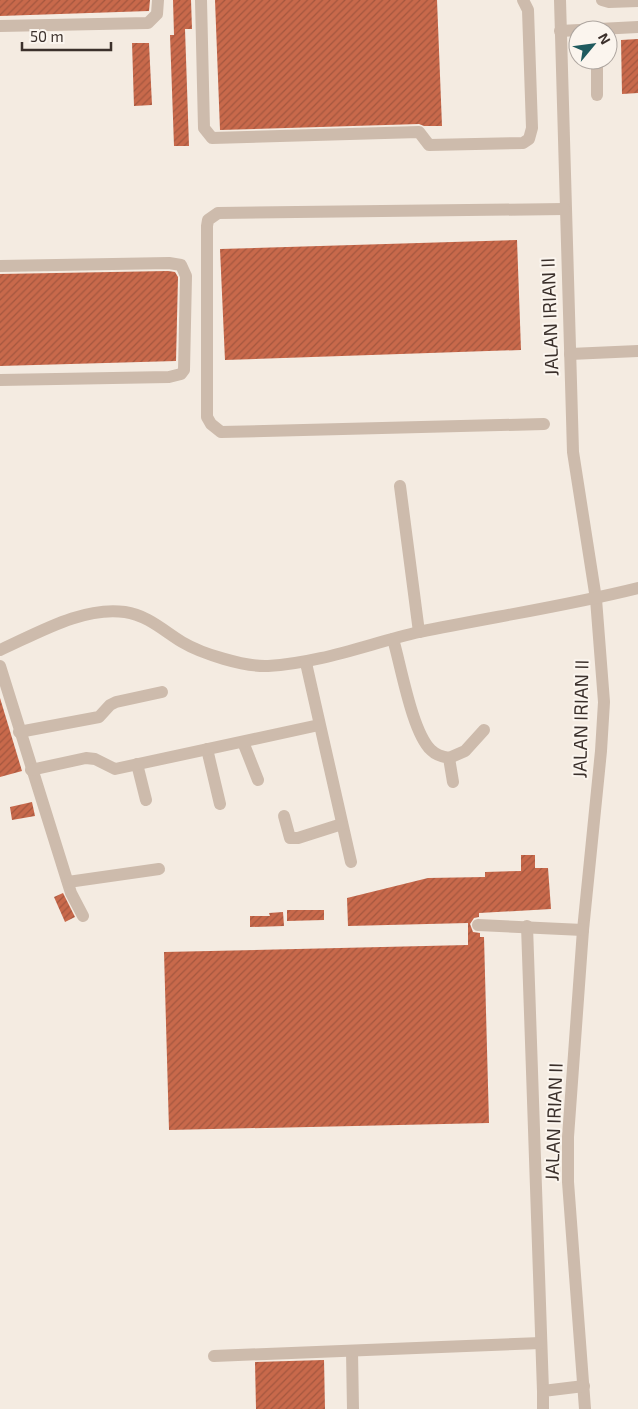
<svg xmlns="http://www.w3.org/2000/svg" width="638" height="1409" viewBox="0 0 638 1409" font-family="'Exo 2',sans-serif">
  <style>
    .building { fill: url(#building-hatch) }
    .lines { fill: none; stroke-linecap: round; stroke-linejoin: round }
    .minor { stroke: #cdbbac; stroke-width: 12 }
    .labels { text-anchor: middle; dominant-baseline: central; stroke-width: 4; stroke-linejoin: round; paint-order: stroke }
    .street-label { font-size: 19px; fill: #3b302b; stroke: #fbf5ee }
  </style>
  <defs>
    <pattern id="building-hatch" width="6" height="6" patternUnits="userSpaceOnUse" patternTransform="scale(1.25)"><rect width="6" height="6" fill="#c8694b"/><path d="M-1 1l2-2M0 6l6-6M5 7l2-2" fill="none" stroke="#a4573f"/></pattern>
  </defs>
  <rect width="100%" height="100%" fill="#f4ebe1"/>
  <g class="building">
    <polygon points="0,0 150,0 149,11 0,16"/>
    <polygon points="173,0 191,0 192,29 185,29 189,146 174,146 170,35 174,35"/>
    <polygon points="215,0 437,0 442,126 424,126 419,124 220,130"/>
    <polygon points="638,39 638,93 622,94 621,40"/>
    <polygon points="132,43 149,43 152,105 134,106"/>
    <polygon points="517,240 521,350 225,360 220,249"/>
    <polygon points="168,271 175,272 178,277 176,361 0,366 0,274"/>
    <polygon points="0,698 22,771 0,777"/>
    <polygon points="32,802 35,816 12,820 10,807"/>
    <polygon points="521,855 535,855 535,868 548,868 551,909 479,913 479,917 474,918 470,924 473,932 480,933 480,937 484,937 489,1123 169,1130 164,952 468,945 468,923 348,926 347,898 428,878 485,877 485,872 521,871"/>
    <polygon points="63,893 75,917 65,922 54,897"/>
    <polygon points="287,910 324,910 324,920 287,921"/>
    <polygon points="283,912 284,926 250,927 250,916 270,916 269,913"/>
    <polygon points="324,1360 325,1409 256,1409 255,1362"/>
  </g>
  <g class="lines">
    <g class="minor">
      <polyline points="201,0 204,128 212,138 419,132 429,145 523,143 529,139 532,128 528,10 523,0"/>
      <polyline points="560,0 573,452 596,599 604,702 601,751 583,930 568,1137 568,1182 585,1409"/>
      <polyline points="602,0 609,2 638,1"/>
      <polyline points="0,26 148,23 157,14 158,0"/>
      <polyline points="560,31 638,27"/>
      <polyline points="597,60 597,95"/>
      <polyline points="0,266 169,263 181,265 186,276 184,370 181,374 169,377 0,380"/>
      <polyline points="570,354 638,351"/>
      <polyline points="544,424 221,432 211,424 207,417 207,226 208,220 218,213 564,209"/>
      <polyline points="400,486 419,632"/>
      <path d="M393,639C401,666 412,732 431,750C436,755 443,757 449,758L453,782"/>
      <path d="M0,650C38,633 83,606 125,612C147,615 164,631 182,642C202,654 245,667 268,666C321,663 368,644 419,632C492,617 566,606 638,588"/>
      <polyline points="306,663 351,862"/>
      <polyline points="0,666 71,893 83,916"/>
      <polyline points="19,732 99,717 110,705 116,702 162,692"/>
      <polyline points="243,742 258,780"/>
      <polyline points="207,749 220,804"/>
      <polyline points="449,758 465,751 484,730"/>
      <polyline points="137,764 146,800"/>
      <polyline points="31,770 86,758 95,759 115,769 319,725"/>
      <polyline points="284,816 290,838 298,838 342,824"/>
      <polyline points="68,882 159,869"/>
      <polyline points="478,925 583,930"/>
      <polyline points="527,926 543,1391"/>
      <polyline points="352,1351 353,1409"/>
      <polyline points="214,1356 541,1343"/>
      <polyline points="543,1409 543,1391 584,1386"/>
    </g>
  </g>
  <g class="labels">
    <g class="street-label">
      <text transform="translate(549 317) rotate(-92)">JALAN IRIAN II</text>
      <text transform="translate(580 719) rotate(-89)">JALAN IRIAN II</text>
      <text transform="translate(553 1122) rotate(-88)">JALAN IRIAN II</text>
    </g>
  </g>
  <g transform="translate(593 45) rotate(61)"><circle r="24" fill="#fbf5ee" stroke="#aea6a0"/>
  <path d="M0-4L9 19L0 12L-9 19Z" fill="#1f5a5e"/>
  <text y="-8" font-size="14" font-weight="bold" text-anchor="middle" fill="#3b302b">N</text>
  </g>
  <path d="M22 42v8h89v-8" fill="none" stroke="#3b302b" stroke-width="2.5"/>
  <text x="30" y="42" font-size="15" fill="#3b302b" stroke="#fbf5ee" stroke-width="4" paint-order="stroke">50 m</text>
</svg>
